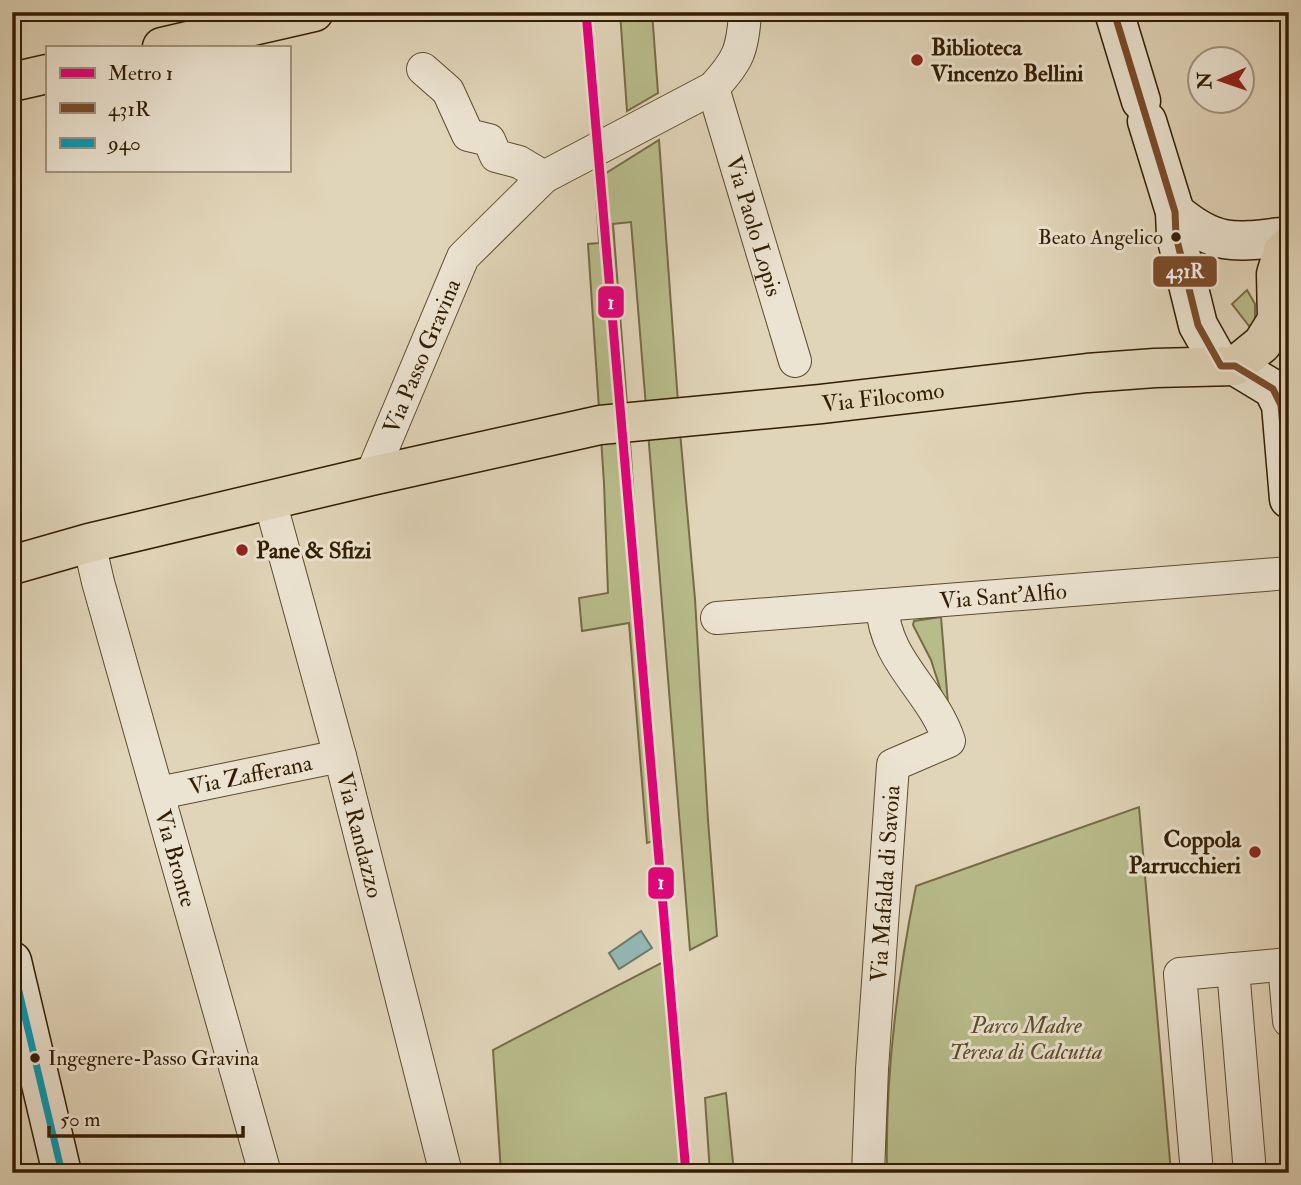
<svg xmlns="http://www.w3.org/2000/svg" width="1301" height="1185" viewBox="0 0 1301 1185" font-family="'IM FELL Double Pica',serif">
  <style>
    .green { fill: #b8bc8b; stroke: #766c46; stroke-width: 2 }
    .water { fill: #94b8b3; stroke: #6d7a6b; stroke-width: 2 }
    .lines { fill: none; stroke-linecap: round; stroke-linejoin: round }
    .street-casing { stroke: #5e4b2e; stroke-width: 34 }
    .secondary-casing { stroke: #331d00; stroke-width: 41 }
    .primary-casing { stroke: #331d00; stroke-width: 41 }
    .street { stroke: #ece4d2; stroke-width: 32 }
    .secondary { stroke: #ece4d2; stroke-width: 38 }
    .primary { stroke: #e1d5b9; stroke-width: 38 }
    .bus-1-casing { stroke: #ece4d2; stroke-width: 12 }
    .bus-2-casing { stroke: #ece4d2; stroke-width: 12 }
    .bus-1 { stroke: #7a4b2a; stroke-width: 7 }
    .bus-2 { stroke: #059bb9; stroke-width: 7 }
    .metro-1-casing { stroke: #ece4d2; stroke-width: 14 }
    .metro-1 { stroke: #e5007d; stroke-width: 9 }
    .poi-dot { fill: #8f2418; stroke: #ece4d2; stroke-width: 2.5 }
    .bus-dot { fill: #331d00; stroke: #ece4d2; stroke-width: 2.5 }
    .labels { text-anchor: middle; dominant-baseline: central; stroke-width: 6; stroke-linejoin: round; paint-order: stroke }
    .bus-label { font-size: 21px; fill: #331d00; stroke: #ece4d2; text-anchor: end }
    .poi-label { font-size: 23px; font-weight: bold; fill: #331d00; stroke: #ece4d2; text-anchor: start }
    .street-label { font-size: 23px; fill: #331d00; stroke: #ece4d2 }
    .park-label { font-size: 23px; font-style: italic; fill: #5b4d2a; stroke: #ece4d2 }
    .line-badge { stroke: #ece4d2; stroke-width: 2.5 }
    .badge-label { font-size: 19px; text-anchor: middle; font-weight: bold; fill: #fff }
  </style>
  <rect width="100%" height="100%" fill="#e1d5b9"/>
  <filter id="stains"><feTurbulence type="fractalNoise" baseFrequency=".00286" numOctaves="4"/><feColorMatrix values="0 0 0 0 .2 0 0 0 0 .09 0 0 0 0 .02 0 0 0 .5 -.17"/></filter>
  <radialGradient id="worn" r=".72"><stop offset=".6" stop-color="#630" stop-opacity="0"/><stop offset="1" stop-color="#630" stop-opacity=".3"/></radialGradient>
  <g class="green">
    <polygon points="620,12 652,12 658,93 627,111"/>
    <polygon points="659,140 681,443 695,599 708,820 717,936 690,950 631,222 613,224 631,456 656,840 647,843 629,623 582,631 579,598 608,593 604,483 588,244 599,243 595,180"/>
    <polygon points="1247,290 1255,304 1255,322 1249,326 1232,304"/>
    <polygon points="941,617 949,716 931,660 913,625 914,621"/>
    <path d="M1139,807L1171,1173H887C885,1077 897,980 916,886Z"/>
    <polygon points="669,959 685,1173 501,1173 493,1050"/>
    <polygon points="726,1093 734,1173 710,1173 705,1098"/>
  </g>
  <polygon class="water" points="641,931 652,948 619,969 609,953"/>
  <g class="lines">
    <defs>
      <g id="street">
        <polyline points="423,69 448,91 468,135 489,140 496,156 519,162 544,177"/>
        <path id="s1" d="M713,88L795,361"/>
        <path id="s2" d="M371,476L463,257L544,177L713,88C738,61 743,50 745,12"/>
        <path id="s3" d="M270,501L340,756L446,1173"/>
        <path id="s4" d="M89,543L98,582L265,1173"/>
        <path id="s5" d="M717,618L1289,573"/>
        <path id="s6" d="M159,793L340,756"/>
        <polyline points="1284,964 1289,1021"/>
        <polyline points="1233,969 1250,1173"/>
        <path id="s7" d="M868,1173L872,1069L893,765L949,741C932,689 885,663 882,605"/>
        <polyline points="1197,1173 1180,974 1289,964"/>
      </g>
      <g id="secondary">
        <polyline points="1114,12 1141,101"/>
        <polyline points="1147,121 1175,212 1176,236 1198,325 1221,366"/>
        <path d="M1175,212C1217,248 1237,242 1289,236"/>
        <polyline points="1235,366 1273,389 1281,405 1289,499"/>
        <polyline points="12,961 62,1173"/>
      </g>
      <g id="primary">
        <polyline points="162,47 314,12"/>
        <polyline points="12,82 47,74"/>
        <path id="s8" d="M12,565L89,543L371,476L600,425L821,404L1087,373L1155,368L1235,366L1262,344L1277,320L1276,274L1283,251L1289,246"/>
      </g>
    </defs>
    <use href="#street" class="street-casing"/>
    <use href="#secondary" class="secondary-casing"/>
    <use href="#primary" class="primary-casing"/>
    <use href="#street" class="street"/>
    <use href="#secondary" class="secondary"/>
    <use href="#primary" class="primary"/>
    <defs>
      <polyline id="bus-1" points="1114,12 1175,212 1176,236 1198,325 1221,366 1235,366 1273,389 1281,405 1289,496"/>
      <polyline id="bus-2" points="12,962 62,1173"/>
    </defs>
    <use href="#bus-1" class="bus-1-casing"/>
    <use href="#bus-2" class="bus-2-casing"/>
    <use href="#bus-1" class="bus-1"/>
    <use href="#bus-2" class="bus-2"/>
    <defs>
      <polyline id="metro-1" points="586,12 686,1173"/>
    </defs>
    <use href="#metro-1" class="metro-1-casing"/>
    <use href="#metro-1" class="metro-1"/>
  </g>
  <g class="poi-dot">
    <circle cx="917" cy="60" r="7"/>
    <circle cx="242" cy="550" r="7"/>
    <circle cx="1255" cy="852" r="7"/>
  </g>
  <g class="bus-dot">
    <circle cx="1176" cy="237" r="6"/>
    <circle cx="35" cy="1058" r="6"/>
  </g>
  <g class="labels">
    <g class="bus-label">
      <text x="1163" y="237">Beato Angelico</text>
      <text x="48" y="1058" text-anchor="start">Ingegnere-Passo Gravina</text>
    </g>
    <g class="poi-label">
      <text x="931" y="47">Biblioteca<tspan x="931" dy="26">Vincenzo Bellini</tspan></text>
      <text x="256" y="550">Pane &amp; Sfizi</text>
      <text x="1241" y="839" text-anchor="end">Coppola<tspan x="1241" dy="26">Parrucchieri</tspan></text>
    </g>
    <g class="street-label">
      <text stroke="none"><textPath href="#s1" startOffset="144">Via Paolo Lopis</textPath></text>
      <text stroke="none"><textPath href="#s2" startOffset="130">Via Passo Gravina</textPath></text>
      <text stroke="none"><textPath href="#s8" startOffset="889">Via Filocomo</textPath></text>
      <text stroke="none"><textPath href="#s5" startOffset="287">Via Sant'Alfio</textPath></text>
      <text stroke="none"><textPath href="#s6" startOffset="93">Via Zafferana</textPath></text>
      <text stroke="none"><textPath href="#s3" startOffset="346">Via Randazzo</textPath></text>
      <text stroke="none"><textPath href="#s4" startOffset="327">Via Bronte</textPath></text>
      <text stroke="none"><textPath href="#s7" startOffset="290">Via Mafalda di Savoia</textPath></text>
    </g>
    <g class="park-label">
      <text x="1026" y="1025">Parco Madre<tspan x="1026" dy="26">Teresa di Calcutta</tspan></text>
    </g>
  </g>
  <g class="line-badge">
    <rect x="1152" y="255" width="66" height="33" rx="7" fill="#7a4b2a"/>
    <rect x="597" y="285" width="28" height="34" rx="7" fill="#e5007d"/>
    <rect x="647" y="866" width="28" height="34" rx="7" fill="#e5007d"/>
  </g>
  <g class="badge-label">
    <text x="1185" y="278">431R</text>
    <text x="611" y="309">1</text>
    <text x="661" y="889">1</text>
  </g>
  <rect width="1301" height="1185" fill="none" stroke="#e1d5b9" stroke-width="42"/>
  <rect x="14" y="14" width="1273" height="1157" fill="none" stroke="#331d00" stroke-width="3.5"/>
  <rect x="21" y="21" width="1259" height="1143" fill="none" stroke="#331d00" stroke-width="2"/>
  <rect x="46" y="46" width="245" height="126" fill="#ece4d2" stroke="#a2947e" stroke-width="2"/>
  <rect x="60" y="68" width="35" height="10" fill="#e5007d" stroke="#a2947e" stroke-width="2"/>
  <text x="108" y="80" font-size="21" fill="#331d00">Metro 1</text>
  <rect x="60" y="103" width="35" height="10" fill="#7a4b2a" stroke="#a2947e" stroke-width="2"/>
  <text x="108" y="116" font-size="21" fill="#331d00">431R</text>
  <rect x="60" y="138" width="35" height="10" fill="#059bb9" stroke="#a2947e" stroke-width="2"/>
  <text x="108" y="150" font-size="21" fill="#331d00">940</text>
  <g transform="translate(1221 80) rotate(268)"><circle r="33" fill="#ece4d2" stroke="#a2947e" stroke-width="2"/>
  <path d="M0-5L12 26L0 18L-12 26Z" fill="#8f2418"/>
  <text y="-10" font-size="19" font-weight="bold" text-anchor="middle" fill="#331d00">N</text>
  </g>
  <path d="M49 1126v10h194v-10" fill="none" stroke="#331d00" stroke-width="3.5"/>
  <text x="60" y="1126" font-size="21" fill="#331d00" stroke="#ece4d2" stroke-width="5" paint-order="stroke">50 m</text>
  <rect width="100%" height="100%" filter="url(#stains)"/>
  <rect width="100%" height="100%" fill="url(#worn)"/>
</svg>
